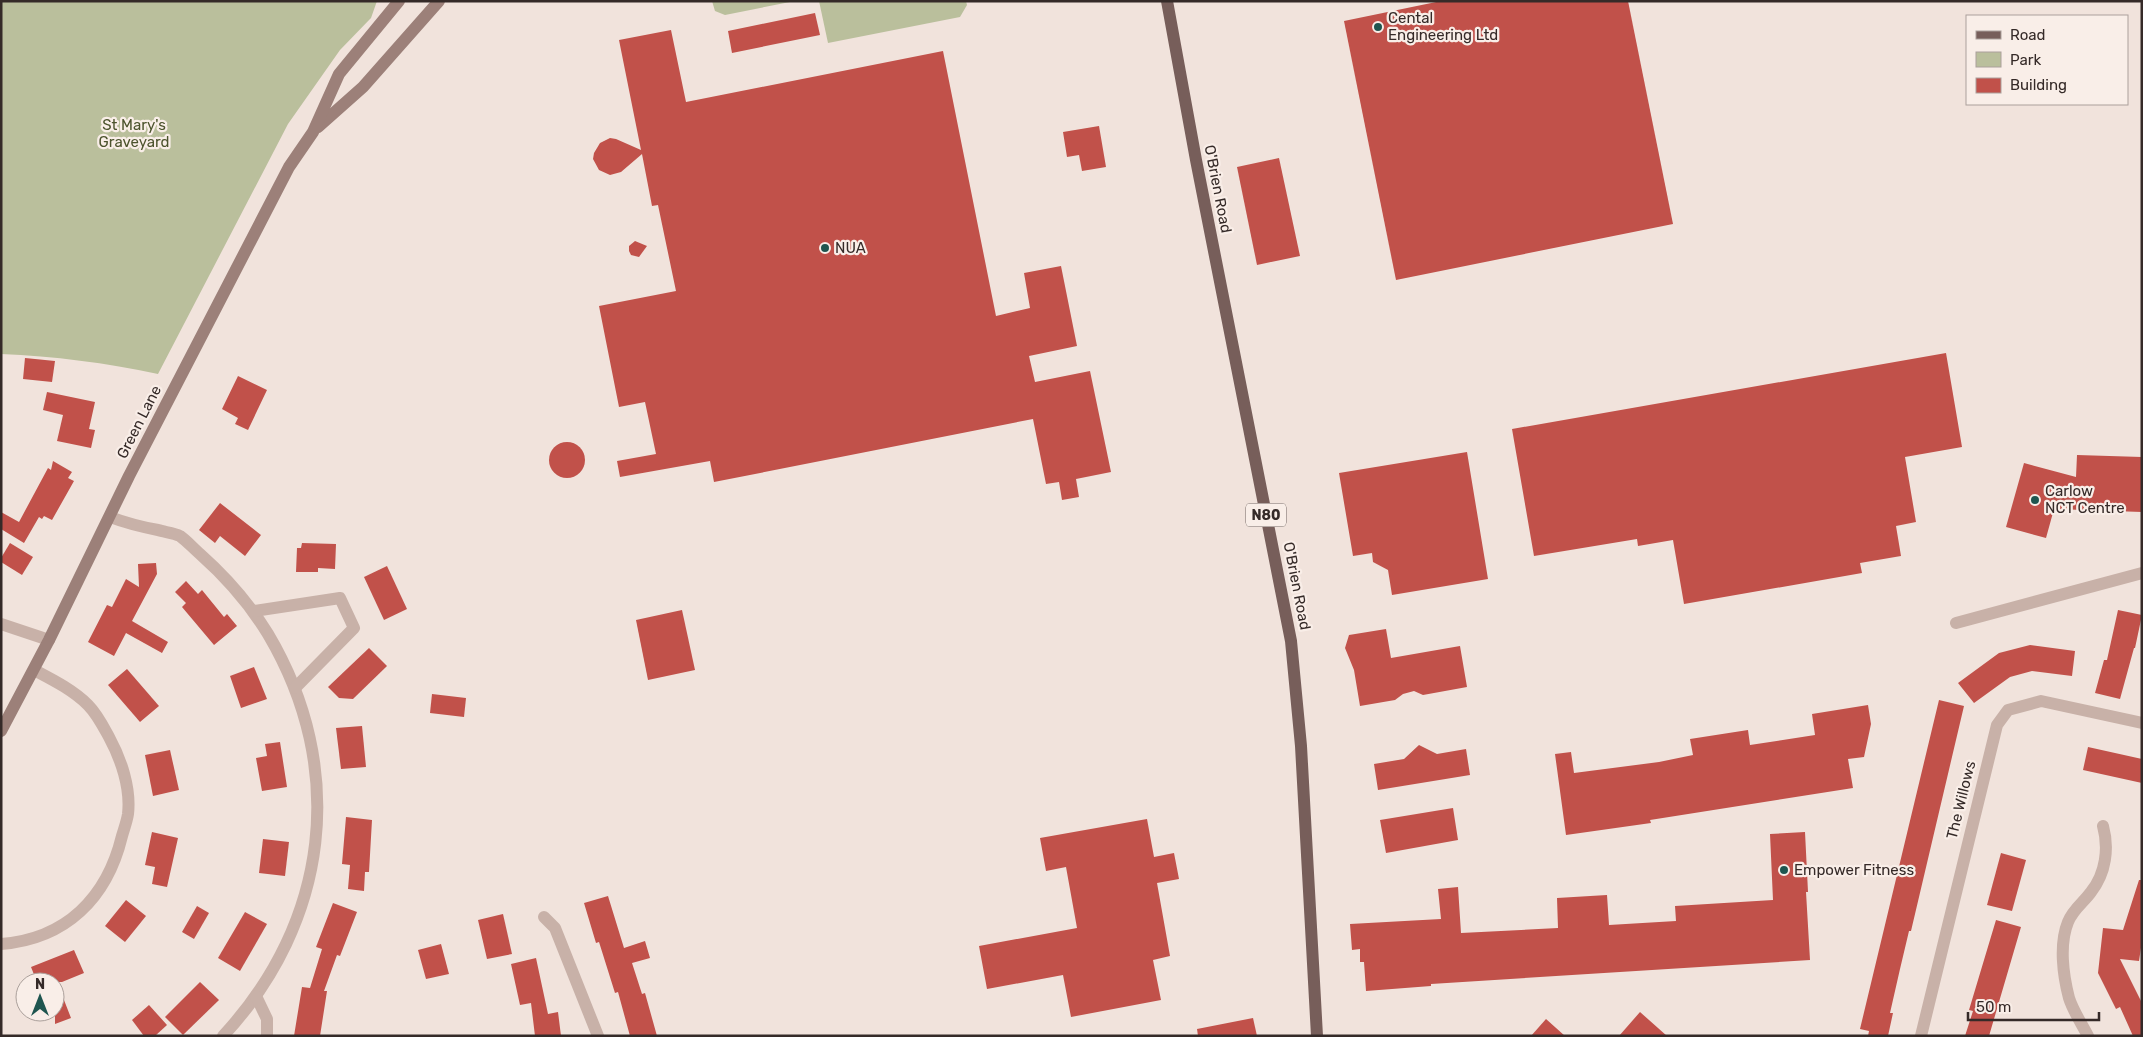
<svg xmlns="http://www.w3.org/2000/svg" width="2143" height="1037" viewBox="0 0 2143 1037" font-family="Rubik,sans-serif">
  <style>
    .green { fill: #babf9c }
    .building { fill: #c1514a }
    .lines { fill: none; stroke-linecap: round; stroke-linejoin: round }
    .street { stroke: #c8b1a8; stroke-width: 12 }
    .secondary { stroke: #9c8079; stroke-width: 12 }
    .primary { stroke: #775e5a; stroke-width: 12 }
    .poi-dot { fill: #1f554f; stroke: #f9eee8; stroke-width: 2 }
    .labels { text-anchor: middle; dominant-baseline: central; stroke-width: 4.5; stroke-linejoin: round; paint-order: stroke }
    .shield { fill: #f9eee8; stroke: #706562; stroke-width: 1 }
    .shield-label { font-size: 14px; font-weight: bold; fill: #352a28 }
    .poi-label { font-size: 15px; fill: #352a28; stroke: #f9eee8; text-anchor: start }
    .park-label { font-size: 15px; fill: #4c532d; stroke: #f9eee8 }
    .street-label { font-size: 15px; fill: #352a28; stroke: #f9eee8 }
  </style>
  <rect width="100%" height="100%" fill="#f1e3dc"/>
  <g class="green">
    <path d="M1,1H377L371,18L340,50L288,124L158,374C106,363 54,356 1,354Z"/>
    <polygon points="712,1 795,1 725,15 715,11"/>
    <polygon points="819,1 966,1 967,5 960,17 828,43"/>
  </g>
  <g class="building">
    <polygon points="1441,1 1628,1 1673,224 1396,280 1344,21"/>
    <polygon points="815,13 820,35 732,53 728,31"/>
    <polygon points="671,30 686,102 943,51 996,316 1030,308 1024,273 1061,266 1077,346 1029,356 1035,382 1090,371 1111,472 1076,479 1079,497 1062,500 1059,482 1046,484 1033,419 714,482 710,461 620,477 617,461 656,454 645,402 619,407 599,306 676,291 658,205 652,206 642,154 621,172 610,175 599,170 593,159 594,153 600,143 610,138 616,139 641,150 619,40"/>
    <polygon points="1099,126 1106,167 1082,171 1079,155 1067,157 1063,132"/>
    <polygon points="1279,158 1300,256 1257,265 1237,167"/>
    <polygon points="635,241 647,246 639,257 631,255 629,251 629,246"/>
    <polygon points="1946,353 1962,447 1905,457 1916,522 1896,526 1901,556 1860,563 1862,573 1684,604 1673,540 1638,546 1637,539 1534,556 1512,429"/>
    <polygon points="25,358 55,361 52,382 23,379"/>
    <polygon points="238,376 267,390 248,430 235,424 238,418 222,409"/>
    <polygon points="47,392 95,402 89,429 95,430 91,448 57,441 63,415 43,410"/>
    <circle cx="567" cy="460" r="18"/>
    <polygon points="1467,452 1488,579 1392,595 1388,570 1373,562 1372,553 1353,556 1339,473"/>
    <polygon points="2077,455 2142,457 2142,512 2054,509 2046,538 2006,527 2024,463 2076,477"/>
    <polygon points="53,461 72,472 68,478 74,481 52,520 44,516 42,519 39,517 24,543 1,529 1,512 19,522 48,468 51,470"/>
    <polygon points="220,503 261,535 245,556 220,536 215,543 199,530"/>
    <polygon points="10,543 33,557 22,575 1,562 1,558"/>
    <polygon points="302,543 336,544 335,569 318,568 318,572 296,572 297,548 301,548"/>
    <polygon points="156,563 157,574 132,621 168,642 162,653 126,633 114,656 88,642 107,605 112,607 126,579 139,587 138,564"/>
    <polygon points="387,566 407,609 384,620 364,577"/>
    <polygon points="186,581 198,594 202,590 224,617 227,614 237,626 214,645 182,607 186,603 175,592"/>
    <polygon points="682,610 695,670 648,680 636,620"/>
    <polygon points="2118,610 2142,615 2135,648 2134,648 2120,699 2095,693 2104,660 2107,660"/>
    <polygon points="1386,629 1391,658 1460,646 1467,687 1423,695 1414,691 1403,694 1395,700 1360,706 1354,670 1345,648 1349,635"/>
    <polygon points="2030,645 2075,651 2072,676 2032,671 2010,677 1974,703 1958,683 1999,653"/>
    <polygon points="369,648 387,666 353,699 339,698 328,687"/>
    <polygon points="254,667 267,699 241,708 230,676"/>
    <polygon points="127,669 159,706 140,722 108,685"/>
    <polygon points="432,694 466,698 464,717 430,713"/>
    <polygon points="1939,700 1964,706 1911,931 1909,931 1900,969 1890,1013 1893,1013 1888,1036 1868,1036 1869,1031 1860,1029"/>
    <polygon points="1868,705 1871,724 1864,757 1848,759 1853,788 1650,820 1651,823 1566,835 1555,754 1571,752 1574,773 1659,762 1693,755 1690,739 1748,730 1750,745 1815,735 1812,714"/>
    <polygon points="362,726 366,767 341,769 336,728"/>
    <polygon points="280,742 287,787 262,791 256,758 267,756 265,744"/>
    <polygon points="1419,745 1437,754 1466,749 1470,775 1378,790 1374,764 1404,759"/>
    <polygon points="2088,747 2142,759 2142,783 2083,770"/>
    <polygon points="170,750 179,790 153,796 145,755"/>
    <polygon points="1453,808 1458,840 1386,853 1380,820"/>
    <polygon points="346,817 372,820 369,872 365,872 364,891 348,889 350,865 342,864"/>
    <polygon points="1147,819 1154,857 1174,853 1179,879 1157,883 1170,956 1153,960 1161,1000 1071,1017 1063,975 987,989 979,946 1077,928 1066,867 1046,871 1040,838"/>
    <polygon points="152,832 178,838 167,887 152,884 155,867 145,865"/>
    <polygon points="1805,832 1808,892 1806,892 1810,960 1431,984 1431,986 1366,991 1364,962 1360,962 1360,949 1352,950 1350,924 1441,919 1438,889 1458,887 1461,933 1558,928 1557,898 1607,895 1609,925 1676,921 1675,906 1773,900 1770,834"/>
    <polygon points="263,839 289,842 285,876 259,873"/>
    <polygon points="2001,853 2026,860 2012,911 1987,905"/>
    <polygon points="2139,880 2142,880 2142,941 2139,961 2120,959 2142,1003 2142,1036 2133,1036 2120,1007 2116,1009 2098,973 2103,928 2123,930"/>
    <polygon points="608,896 624,948 645,941 650,958 632,963 642,994 645,993 657,1036 630,1036 618,992 615,993 599,942 596,943 584,903"/>
    <polygon points="126,900 146,916 125,942 105,926"/>
    <polygon points="333,903 357,912 340,956 337,955 324,991 327,991 320,1036 294,1036 302,987 310,988 322,949 316,947"/>
    <polygon points="197,906 209,913 194,939 182,932"/>
    <polygon points="245,912 267,924 240,971 218,958"/>
    <polygon points="503,914 512,954 487,959 478,920"/>
    <polygon points="1996,920 2021,927 1989,1036 1965,1036 1973,1011 1969,1010"/>
    <polygon points="441,944 449,974 426,979 418,950"/>
    <polygon points="74,950 84,973 62,982 57,982 71,1018 55,1024 55,982 37,982 31,967"/>
    <polygon points="536,958 548,1014 558,1012 561,1036 535,1036 531,1003 520,1005 511,964"/>
    <polygon points="200,982 219,1000 183,1035 165,1017"/>
    <polygon points="149,1005 167,1025 155,1036 144,1036 132,1020"/>
    <polygon points="1640,1012 1667,1036 1619,1036"/>
    <polygon points="1253,1018 1257,1036 1198,1036 1197,1029"/>
    <polygon points="1546,1019 1565,1036 1531,1036"/>
  </g>
  <g class="lines">
    <g class="street">
      <path d="M110,517C126,523 142,527 158,530C164,532 174,533 180,536C187,541 193,548 200,554C227,578 249,603 268,634C348,769 329,922 223,1036"/>
      <polyline points="254,611 340,598 354,628 295,688"/>
      <polyline points="1956,623 2142,573"/>
      <polyline points="1,624 49,640"/>
      <polyline points="544,917 555,928 598,1036"/>
      <path d="M1,944C66,939 107,898 122,836C124,829 127,821 128,814C131,788 121,759 109,737C103,726 97,714 88,705C73,690 53,680 34,670"/>
      <polyline points="256,996 267,1019 267,1036"/>
      <polyline points="1921,1036 1997,725 2008,710 2041,701 2142,723"/>
      <path d="M2088,1036C2082,1024 2073,1011 2069,998C2063,975 2059,944 2068,922C2073,909 2084,902 2091,892C2106,873 2109,848 2103,826"/>
    </g>
    <g class="secondary">
      <polyline points="318,127 363,87 439,1"/>
      <polyline points="1,731 49,640 129,476 289,167 313,132 339,74 399,1"/>
    </g>
    <polyline class="primary" points="1167,1 1196,160 1291,641 1301,746 1317,1036"/>
  </g>
  <g class="poi-dot">
    <circle cx="1378" cy="27" r="5"/>
    <circle cx="825" cy="248" r="5"/>
    <circle cx="2035" cy="500" r="5"/>
    <circle cx="1784" cy="870" r="5"/>
  </g>
  <g class="labels">
    <rect class="shield" x="1246" y="503.5" width="40" height="23" rx="4"/>
    <g class="shield-label">
      <text x="1266" y="515">N80</text>
    </g>
    <g class="poi-label">
      <text x="1388" y="18">Cental<tspan x="1388" dy="17">Engineering Ltd</tspan></text>
      <text x="835" y="248">NUA</text>
      <text x="2045" y="491">Carlow<tspan x="2045" dy="17">NCT Centre</tspan></text>
      <text x="1794" y="870">Empower Fitness</text>
    </g>
    <g class="park-label">
      <text x="134" y="125">St Mary's<tspan x="134" dy="17">Graveyard</tspan></text>
    </g>
    <g class="street-label">
      <text transform="translate(1218 189) rotate(79)">O'Brien Road</text>
      <text transform="translate(139 422) rotate(-63)">Green Lane</text>
      <text transform="translate(1297 586) rotate(79)">O'Brien Road</text>
      <text transform="translate(1961 800) rotate(-76)">The Willows</text>
    </g>
  </g>
  <rect width="2143" height="1037" fill="none" stroke="#352a28" stroke-width="5"/>
  <rect x="1966" y="15" width="162" height="90" fill="#f9eee8" stroke="#aba09b"/>
  <rect x="1976" y="31" width="25" height="8" fill="#775e5a" stroke="#aba09b"/>
  <text x="2010" y="40" font-size="15" fill="#352a28">Road</text>
  <rect x="1976" y="52" width="25" height="15" fill="#babf9c" stroke="#aba09b"/>
  <text x="2010" y="65" font-size="15" fill="#352a28">Park</text>
  <rect x="1976" y="78" width="25" height="15" fill="#c1514a" stroke="#aba09b"/>
  <text x="2010" y="90" font-size="15" fill="#352a28">Building</text>
  <g transform="translate(40 997)"><circle r="24" fill="#f9eee8" stroke="#aba09b"/>
  <path d="M0-4L9 19L0 12L-9 19Z" fill="#1f554f"/>
  <text y="-8" font-size="14" font-weight="bold" text-anchor="middle" fill="#352a28">N</text>
  </g>
  <path d="M1968 1012v8h131v-8" fill="none" stroke="#352a28" stroke-width="2.5"/>
  <text x="1976" y="1012" font-size="15" fill="#352a28" stroke="#f9eee8" stroke-width="4" paint-order="stroke">50 m</text>
</svg>
